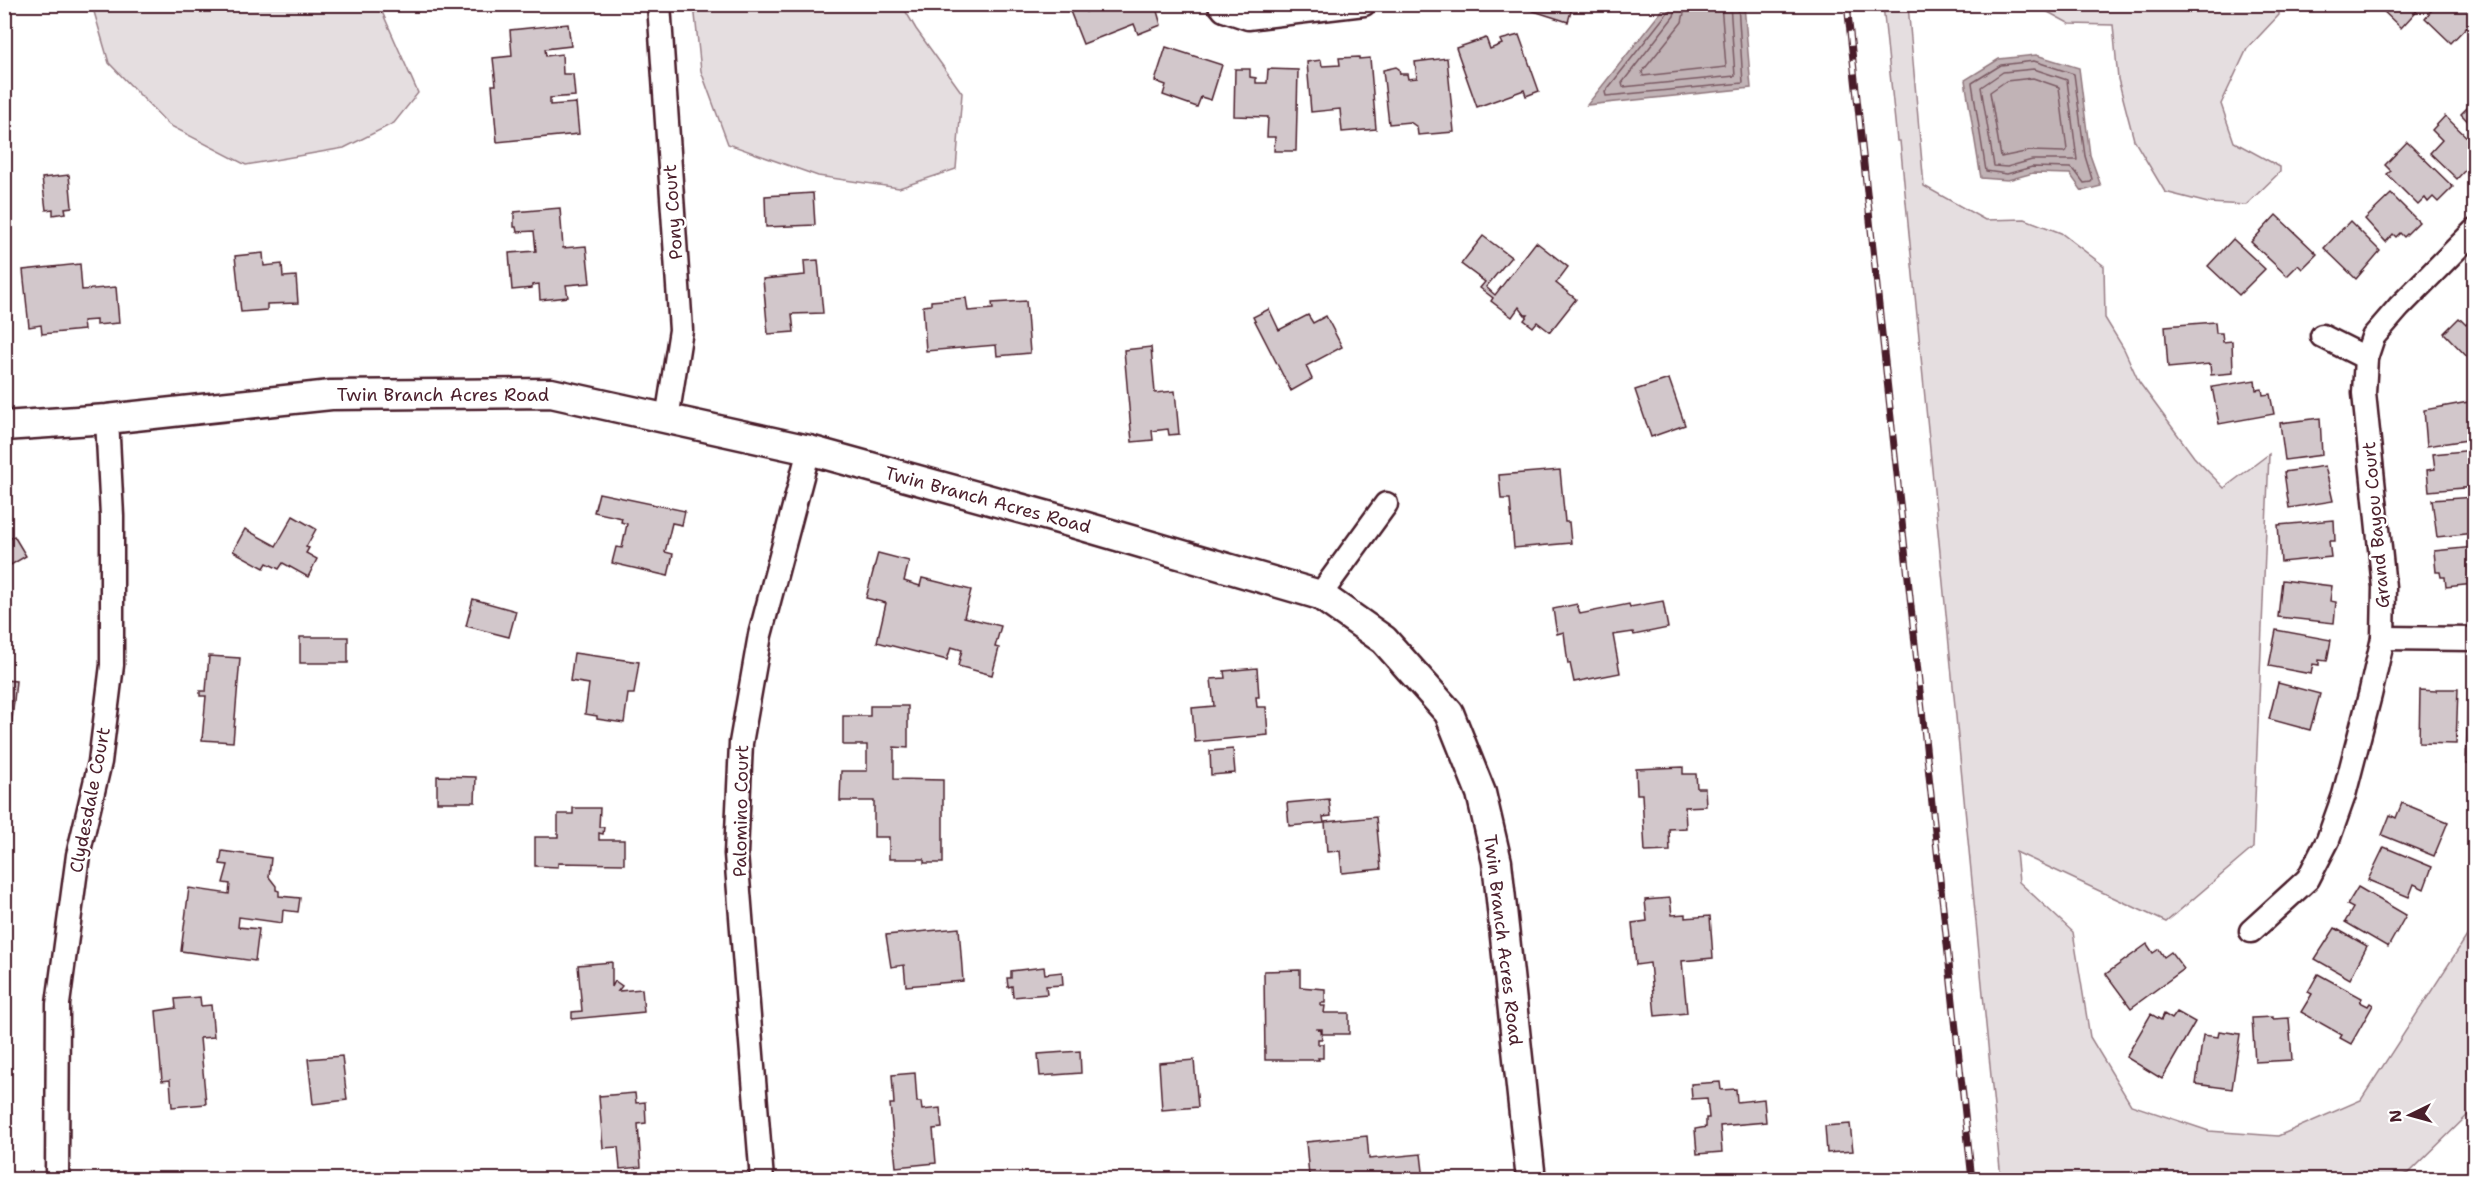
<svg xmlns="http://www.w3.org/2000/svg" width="2479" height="1184" viewBox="0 0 2479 1184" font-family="'Shantell Sans',sans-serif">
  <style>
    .green { fill: #e5dee0; stroke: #987e86; stroke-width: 1.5 }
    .water { fill: #c1b3b6; stroke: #91787e; stroke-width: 1.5 }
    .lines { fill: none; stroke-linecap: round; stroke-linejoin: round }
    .shore { stroke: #7a5a63; stroke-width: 1.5 }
    .building { fill: #d2c7cb; stroke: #4a1f2b; stroke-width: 1.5 }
    .minor-casing { stroke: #4a1f2b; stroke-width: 27 }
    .tertiary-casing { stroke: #4a1f2b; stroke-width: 33 }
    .minor { stroke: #fff; stroke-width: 22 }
    .tertiary { stroke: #fff; stroke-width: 28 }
    .rail-casing { stroke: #4a1f2b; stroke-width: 7 }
    .rail { stroke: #fff; stroke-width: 4.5; stroke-dasharray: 14; stroke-linecap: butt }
    .labels { text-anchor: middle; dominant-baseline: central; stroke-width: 5; stroke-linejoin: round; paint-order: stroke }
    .street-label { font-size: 18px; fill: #4a1f2b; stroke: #fff }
  </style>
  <rect width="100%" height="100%" fill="#fff"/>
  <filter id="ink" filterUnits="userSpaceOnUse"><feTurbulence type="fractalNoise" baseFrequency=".0167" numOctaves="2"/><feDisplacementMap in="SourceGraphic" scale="12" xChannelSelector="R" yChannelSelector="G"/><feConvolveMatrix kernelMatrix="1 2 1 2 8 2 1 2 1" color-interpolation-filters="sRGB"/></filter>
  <g filter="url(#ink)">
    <g class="green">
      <polygon points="92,5 379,5 418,93 394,123 344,148 246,165 169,125 109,63"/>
      <polygon points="694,5 902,5 916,29 962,93 956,169 899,188 818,176 728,144 701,71"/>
      <polygon points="1883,5 1908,5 1924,186 1985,220 2025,219 2061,233 2104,266 2105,318 2124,349 2139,382 2194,457 2224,488 2269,454 2253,848 2166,922 2016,852 2019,882 2073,932 2090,1037 2131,1105 2209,1131 2278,1136 2361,1100 2474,925 2474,1109 2409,1173 2388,1180 2075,1180 2064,1174 2058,1179 2001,1179 1900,141 1897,141"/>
      <polygon points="2035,5 2279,5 2279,15 2247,49 2221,104 2234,142 2280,167 2280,172 2246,205 2208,203 2165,192 2134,140 2118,79 2113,25 2070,24"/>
    </g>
    <g class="water">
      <polygon points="1664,5 1744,5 1751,88 1587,105 1664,8"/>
      <polygon points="2036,55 2079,68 2090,155 2101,186 2082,191 2070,174 2033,173 2008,180 1981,178 1965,80 1999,59"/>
    </g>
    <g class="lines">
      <g class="shore">
        <polyline points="1670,4 1668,12 1605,92 1606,96 1743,83 1738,4"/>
        <polyline points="1677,4 1674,16 1622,83 1623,87 1735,76 1730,4"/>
        <polyline points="1686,4 1682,22 1642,72 1643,76 1726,67 1721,4"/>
        <polygon points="2034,61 2074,74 2085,156 2092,179 2091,182 2084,183 2075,171 2070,168 2032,167 2007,174 1986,171 1972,83 2001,65"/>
        <polygon points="2034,69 2067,80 2077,160 2032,160 2007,167 1994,166 1981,87 2003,72"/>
        <polygon points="2033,78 2059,87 2067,150 2064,152 2030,151 2001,157 1990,92 2006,81"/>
      </g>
    </g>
    <g class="building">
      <polygon points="1071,4 1083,4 1086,12 1104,4 1155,4 1161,25 1138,34 1134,24 1083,44 1068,6"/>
      <polygon points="1521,4 1573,4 1568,22 1521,7"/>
      <polygon points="2382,4 2423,4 2401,28 2379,7"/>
      <polygon points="2437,4 2469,4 2474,10 2474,19 2451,43 2425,18"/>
      <polygon points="568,24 571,46 545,49 546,56 562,54 563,74 573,74 575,96 550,98 550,105 576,103 579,134 497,142 492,85 496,85 493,58 512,56 510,30"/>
      <polygon points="1519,35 1539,91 1526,96 1524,90 1477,107 1456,48 1486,38 1490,49 1502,44 1500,40"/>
      <polygon points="1166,47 1222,65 1211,100 1201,97 1197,107 1163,95 1166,85 1155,81"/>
      <polygon points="1359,57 1359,59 1370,58 1376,129 1342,132 1340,109 1311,112 1307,62 1321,60 1322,66 1340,65 1339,58"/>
      <polygon points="1447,58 1454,132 1418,135 1417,127 1410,122 1389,124 1383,70 1396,67 1399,69 1400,74 1407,74 1408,79 1417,78 1415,62"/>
      <polygon points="1235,69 1250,69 1250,77 1256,78 1256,83 1267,83 1268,69 1298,70 1296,151 1274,151 1275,137 1267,137 1268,117 1234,116"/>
      <polygon points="2474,101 2474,128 2461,114"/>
      <polygon points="2445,116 2474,144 2474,165 2470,169 2468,167 2457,179 2430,153 2442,140 2432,130"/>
      <polygon points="2407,142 2453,187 2438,202 2433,197 2428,202 2425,198 2418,205 2387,174 2391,171 2385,165"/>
      <polygon points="69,175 72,207 65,208 66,213 53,215 53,209 46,210 42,178"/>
      <polygon points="813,193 815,225 766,227 765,196"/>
      <polygon points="2391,194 2419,222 2404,237 2400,233 2396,237 2393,234 2386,242 2365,219"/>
      <polygon points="560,208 563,248 586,246 590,283 566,285 568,297 540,300 539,284 532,285 532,288 512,290 509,253 536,251 534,231 517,232 516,227 514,227 514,212"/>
      <polygon points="2276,215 2317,254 2302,269 2298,265 2287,276 2251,242"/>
      <polygon points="2350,221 2380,251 2356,279 2324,248"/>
      <polygon points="1483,236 1511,257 1486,287 1495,295 1536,242 1568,267 1556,283 1576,299 1550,332 1537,322 1533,327 1524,320 1528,315 1525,315 1519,307 1512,317 1491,301 1493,298 1480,288 1485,282 1461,264"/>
      <polygon points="2233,239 2265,269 2239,295 2208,266"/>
      <polygon points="263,253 264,266 282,264 283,277 296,276 298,303 267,304 267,310 241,312 235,256"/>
      <polygon points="818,260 823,313 792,314 794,332 768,334 763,279 805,275 804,261"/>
      <polygon points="80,264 82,290 116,287 119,323 96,325 96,320 83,321 84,330 42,334 41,325 29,327 23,270"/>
      <polygon points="966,298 968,311 993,309 992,303 1026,301 1030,353 997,356 996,345 926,351 923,306 931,305 931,301"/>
      <polygon points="1269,309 1279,330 1308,315 1313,323 1326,316 1342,347 1306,366 1312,379 1291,391 1253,317"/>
      <polygon points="2459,318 2466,325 2472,318 2474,320 2474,364 2444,333"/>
      <polygon points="2215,322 2216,333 2222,333 2223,342 2232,341 2233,373 2211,375 2210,364 2168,368 2165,326"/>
      <polygon points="1151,347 1155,393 1175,391 1179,434 1169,435 1168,429 1152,431 1153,440 1132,442 1124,350"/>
      <polygon points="1669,379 1685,425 1651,437 1635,390"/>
      <polygon points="2255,380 2256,390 2262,389 2263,395 2270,394 2274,414 2219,424 2212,387"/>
      <polygon points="2474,401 2474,439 2427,446 2424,410"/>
      <polygon points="2320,418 2322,455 2285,460 2280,423"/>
      <polygon points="2474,450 2474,487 2429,491 2427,470 2435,469 2433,454"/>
      <polygon points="2325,466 2333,501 2289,508 2284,472"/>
      <polygon points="1560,470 1565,522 1569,522 1571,543 1514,548 1510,499 1501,499 1499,475"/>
      <polygon points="599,493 685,511 682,525 672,523 665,552 673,554 668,576 612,563 616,547 622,548 627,524 621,522 622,518 594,512"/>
      <polygon points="2474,497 2474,533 2437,537 2432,500"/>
      <polygon points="293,516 316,529 306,547 309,548 306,553 317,559 308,577 283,563 279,569 267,563 264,568 233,551 245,529 276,546"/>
      <polygon points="2334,520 2335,541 2329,541 2331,557 2281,562 2278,525"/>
      <polygon points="14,536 26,556 4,569 4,542"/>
      <polygon points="2474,547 2474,584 2446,587 2445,577 2441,577 2440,572 2436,572 2434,551"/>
      <polygon points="878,553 909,561 904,581 920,586 922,578 971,590 964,617 1001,626 995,647 999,648 992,675 958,666 962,650 951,647 947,660 877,642 886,603 866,598"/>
      <polygon points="2282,580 2332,586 2330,601 2336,602 2334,623 2278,617"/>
      <polygon points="473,599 516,611 509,637 466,626"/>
      <polygon points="1663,601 1668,628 1634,635 1633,632 1613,635 1620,673 1574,682 1570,663 1568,664 1564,632 1557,634 1553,609 1577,604 1580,614 1629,604 1630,607"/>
      <polygon points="2276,630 2331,640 2327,661 2319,660 2319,665 2313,664 2311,674 2269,666"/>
      <rect x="300" y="637" width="48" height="26"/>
      <polygon points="574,653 639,662 634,694 628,694 624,723 597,719 597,716 585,714 589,684 570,681"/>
      <polygon points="209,656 240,658 233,742 202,740 206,696 200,696 200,691 206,691"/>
      <polygon points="1257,668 1259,697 1256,697 1257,707 1266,707 1268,735 1195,742 1192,708 1214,706 1211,679 1225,678 1224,671"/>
      <polygon points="4,680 16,681 10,740 4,739"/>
      <polygon points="2278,683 2320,694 2310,730 2269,719"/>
      <polygon points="2436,689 2458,689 2456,744 2419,743 2420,690 2436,691"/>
      <polygon points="2468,689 2474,689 2474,764 2466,764"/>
      <polygon points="870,706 908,706 908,748 894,747 894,779 943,780 943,863 924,863 924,859 889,859 889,837 874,837 874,801 840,801 841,771 867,771 867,745 843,745 843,716 870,716"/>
      <polygon points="1233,749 1235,773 1211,775 1210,751"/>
      <polygon points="1683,767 1683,774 1696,774 1697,788 1705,788 1706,806 1685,807 1686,828 1669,829 1670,851 1645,852 1642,794 1637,794 1636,769"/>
      <polygon points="437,776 476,777 475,802 437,802"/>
      <polygon points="1329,799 1331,816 1323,817 1324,823 1289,826 1287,803"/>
      <polygon points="2402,803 2448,822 2434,856 2382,835 2390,815 2396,818"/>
      <polygon points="573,808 600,808 599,827 604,827 603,834 599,833 599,840 624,840 624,864 558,863 558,867 535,866 535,837 558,837 558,814 573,814"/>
      <polygon points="1376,817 1381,869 1342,873 1340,851 1327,852 1325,822"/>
      <polygon points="2384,847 2432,867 2424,889 2414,884 2409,897 2368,880"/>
      <polygon points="222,851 271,858 269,877 276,886 276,890 279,891 279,896 300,898 298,912 283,910 282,923 239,917 238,927 259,929 255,961 181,951 189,888 229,894 230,884 223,883 228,865 220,864"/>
      <polygon points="2358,887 2406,915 2388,947 2345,922 2353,908 2347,905"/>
      <polygon points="1670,898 1672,915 1685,914 1685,918 1710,916 1713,958 1682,961 1687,1013 1655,1016 1650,963 1636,965 1632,923 1647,921 1645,900"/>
      <polygon points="959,928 963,981 906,986 904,965 891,967 886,935"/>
      <polygon points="2335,928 2367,946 2350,979 2315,959"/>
      <polygon points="2147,944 2153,953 2159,949 2164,957 2171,952 2184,969 2131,1008 2106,974"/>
      <polygon points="612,962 612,987 615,981 622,986 618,991 642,989 644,1012 572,1019 572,1012 582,1011 578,965"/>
      <polygon points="1044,967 1045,974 1062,972 1063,985 1046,986 1047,994 1013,997 1012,986 1008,987 1007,978 1011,978 1011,971"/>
      <polygon points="1300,970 1300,987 1325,989 1325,1003 1321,1003 1321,1006 1325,1006 1324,1013 1349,1013 1349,1034 1322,1034 1322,1029 1318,1029 1321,1031 1322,1039 1318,1039 1318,1044 1323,1044 1323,1058 1318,1058 1319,1060 1265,1060 1264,971"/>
      <polygon points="2318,974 2362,998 2360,1002 2368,1006 2370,1003 2373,1005 2351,1044 2340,1038 2342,1035 2301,1012 2312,994 2308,992"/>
      <polygon points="200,997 201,1006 211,1005 214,1037 200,1038 206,1104 172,1107 170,1080 162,1081 156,1011 176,1008 175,999"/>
      <polygon points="2177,1012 2195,1022 2162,1079 2126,1057 2151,1014 2161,1020 2164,1014 2172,1019"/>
      <polygon points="2273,1017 2273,1019 2289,1018 2292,1060 2255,1062 2252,1018"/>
      <polygon points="2219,1031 2240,1034 2232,1089 2196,1084 2203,1035 2218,1037"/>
      <polygon points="1080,1051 1081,1073 1040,1076 1038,1054"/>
      <polygon points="342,1056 347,1100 313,1104 308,1059"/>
      <polygon points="1194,1060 1198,1107 1162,1110 1159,1063"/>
      <polygon points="915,1073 917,1102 921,1102 922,1110 940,1108 942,1128 933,1129 936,1163 896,1167 890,1104 894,1104 892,1075"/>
      <polygon points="1720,1082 1721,1090 1736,1089 1737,1102 1764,1099 1766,1122 1720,1126 1722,1152 1697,1154 1695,1129 1706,1127 1706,1118 1709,1118 1707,1098 1692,1099 1691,1084"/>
      <polygon points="635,1093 636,1103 645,1102 646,1123 638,1124 641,1167 620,1169 618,1147 603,1148 599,1096"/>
      <polygon points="1850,1124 1853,1151 1827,1153 1825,1126"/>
      <polygon points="1367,1136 1369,1159 1421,1154 1424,1180 1339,1180 1339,1174 1309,1176 1306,1142"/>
    </g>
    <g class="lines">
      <defs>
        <g id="minor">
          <polyline points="659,4 681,330 667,419"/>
          <polyline points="1219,4 1224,10 1248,18 1364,4"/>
          <polyline points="2322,336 2366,358"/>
          <polyline points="1320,595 1386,504"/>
          <polyline points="2383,638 2474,639"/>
          <polyline points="2251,931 2308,879 2328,840 2344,795 2370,695 2383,638 2384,587 2364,393 2366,358 2373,337 2399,307 2474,231"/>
          <polyline points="57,1180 58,1004 78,855 100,762 112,665 112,516 107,419"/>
          <polyline points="762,1180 736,854 741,743 760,635 809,450"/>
        </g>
        <polyline id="tertiary" points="4,426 107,419 331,395 551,393 809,450 1059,519 1320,595 1384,640 1449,713 1481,793 1497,862 1531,1180"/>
      </defs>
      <use href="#minor" class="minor-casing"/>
      <use href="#tertiary" class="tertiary-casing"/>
      <use href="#minor" class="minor"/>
      <use href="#tertiary" class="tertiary"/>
      <defs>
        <polyline id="rail" points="1847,4 1972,1180"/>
      </defs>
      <use href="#rail" class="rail-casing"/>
      <use href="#rail" class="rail"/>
    </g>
  </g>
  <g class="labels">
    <g class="street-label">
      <text transform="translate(673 212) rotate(-94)">Pony Court</text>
      <text x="443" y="395">Twin Branch Acres Road</text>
      <text transform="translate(988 500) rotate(15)">Twin Branch Acres Road</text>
      <text transform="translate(2376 525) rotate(-95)">Grand Bayou Court</text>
      <text transform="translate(90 800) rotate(-79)">Clydesdale Court</text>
      <text transform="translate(741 811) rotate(-89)">Palomino Court</text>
      <text transform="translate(1503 940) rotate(83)">Twin Branch Acres Road</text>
    </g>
  </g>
  <rect width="2479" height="1184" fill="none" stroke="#fff" stroke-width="24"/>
  <rect x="12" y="12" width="2455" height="1160" fill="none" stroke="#4a1f2b" stroke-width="2" filter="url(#ink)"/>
  <g transform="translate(2410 1115) rotate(265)" stroke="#ffffff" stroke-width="4.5" paint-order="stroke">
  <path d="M0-4.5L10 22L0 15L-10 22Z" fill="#4a1f2b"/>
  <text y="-9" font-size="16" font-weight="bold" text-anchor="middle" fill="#4a1f2b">N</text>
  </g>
</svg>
